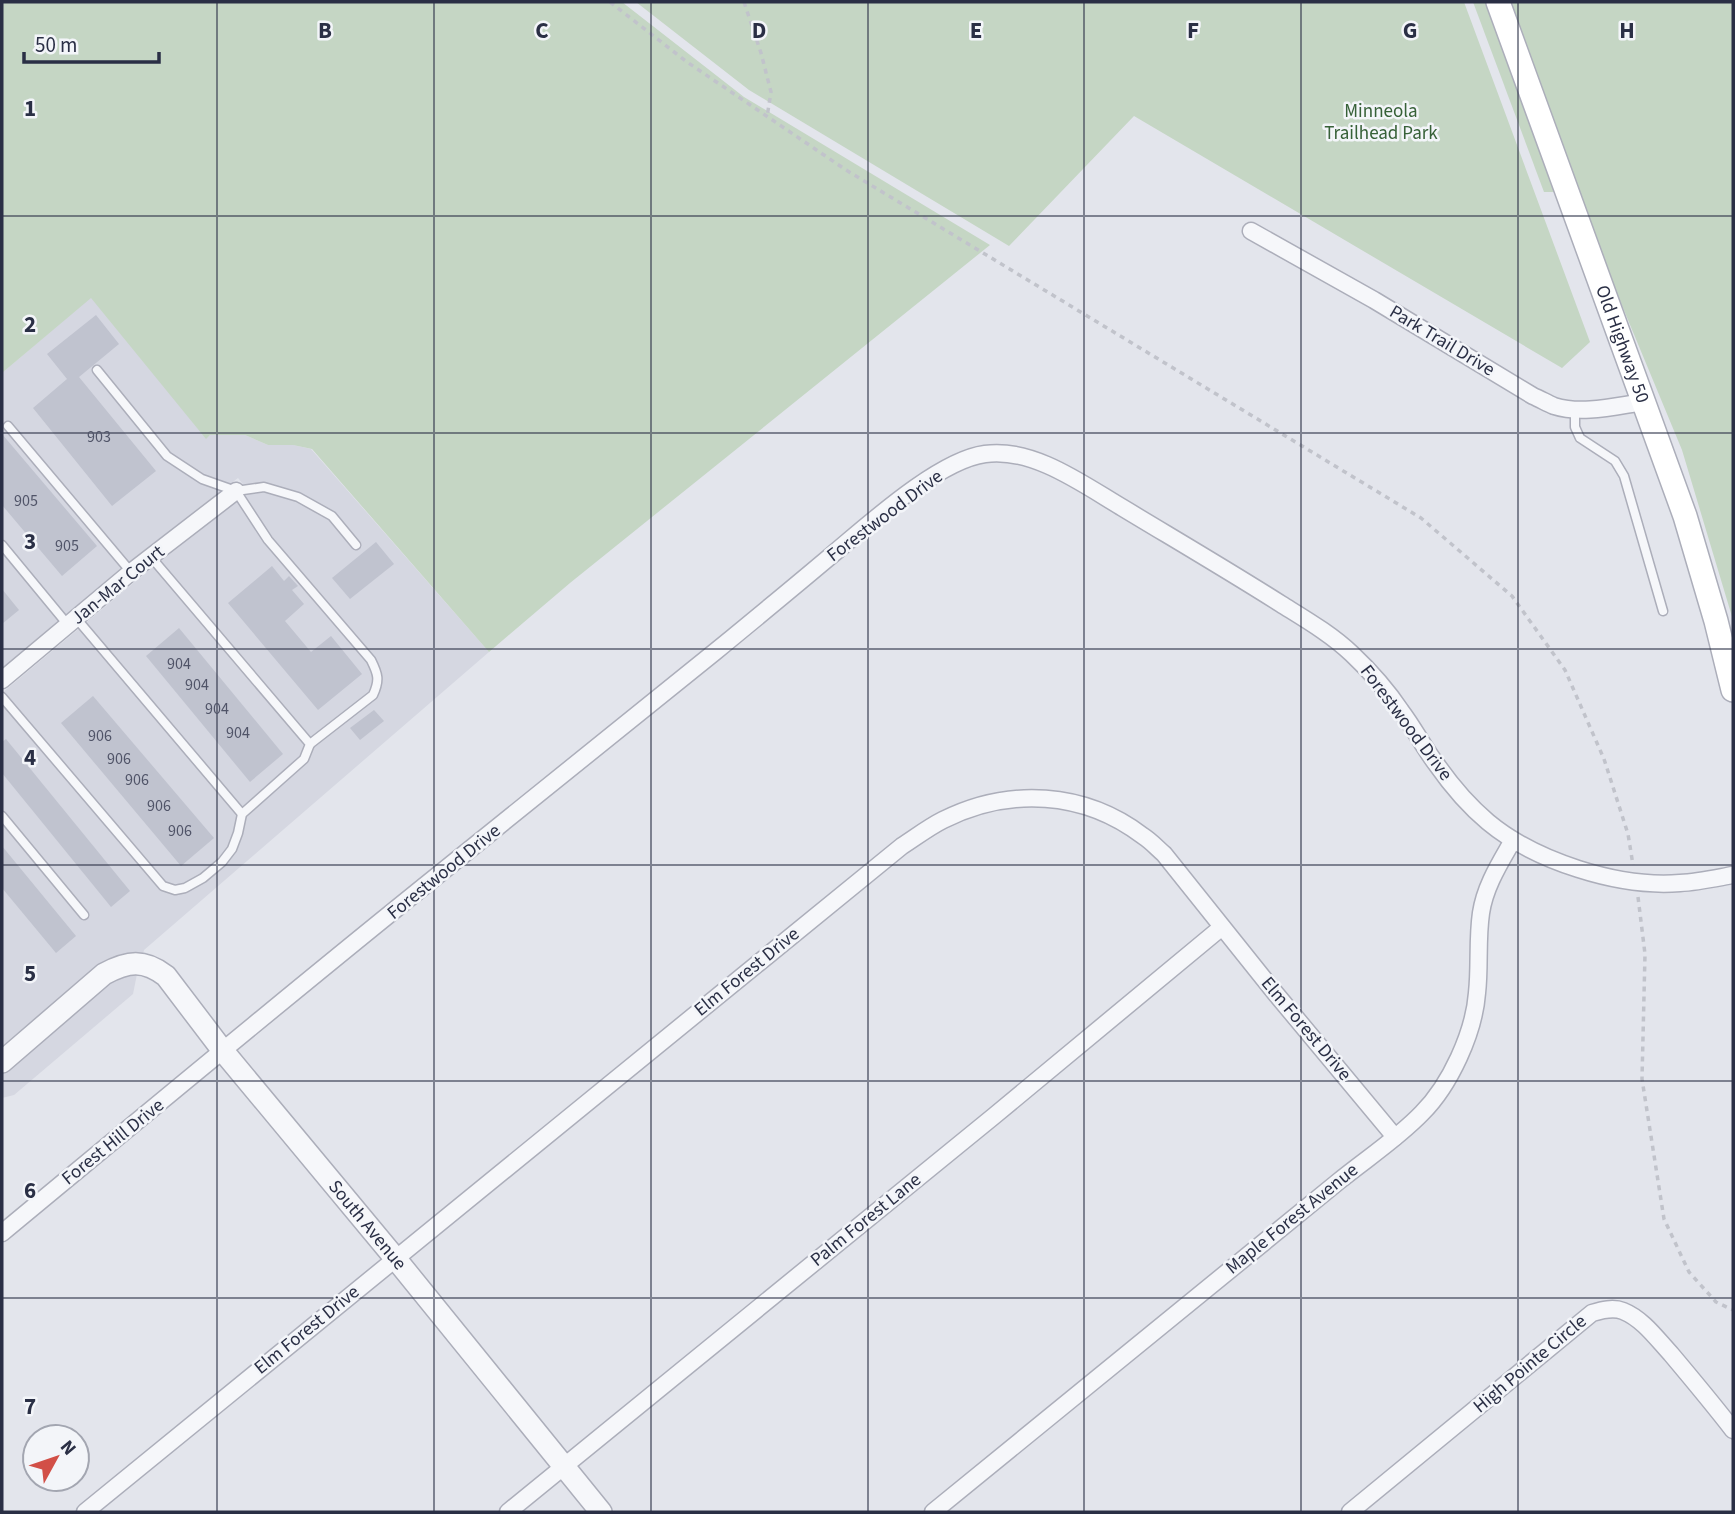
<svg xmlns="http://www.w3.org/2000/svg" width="1735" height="1514" viewBox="0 0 1735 1514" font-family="'Source Sans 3',sans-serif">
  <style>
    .built { fill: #d5d7e1 }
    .green { fill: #c5d6c4 }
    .building { fill: #c0c3cf }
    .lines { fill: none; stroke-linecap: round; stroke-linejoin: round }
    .service-casing { stroke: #acaeba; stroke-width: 11 }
    .minor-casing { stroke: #acaeba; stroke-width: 19 }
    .tertiary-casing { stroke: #acaeba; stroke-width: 24 }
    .secondary-casing { stroke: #acaeba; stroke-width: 26 }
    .path { stroke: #c1c3cb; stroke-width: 3.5; stroke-dasharray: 5 5; stroke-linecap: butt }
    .service { stroke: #f6f7fa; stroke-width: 8 }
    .minor { stroke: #f6f7fa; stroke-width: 16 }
    .tertiary { stroke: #f6f7fa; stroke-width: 21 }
    .secondary { stroke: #fff; stroke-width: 23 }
    .grid { fill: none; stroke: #2a2f45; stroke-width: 2; stroke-opacity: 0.55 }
    .labels { text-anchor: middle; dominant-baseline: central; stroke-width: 5; stroke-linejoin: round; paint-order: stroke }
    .number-label { font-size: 16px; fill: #505468 }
    .park-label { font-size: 19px; fill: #376138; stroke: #f3f5f9 }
    .street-label { font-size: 19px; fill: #2a2f45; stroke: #f3f5f9 }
    .grid-label { font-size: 23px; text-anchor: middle; font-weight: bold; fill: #2a2f45; stroke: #f3f5f9; stroke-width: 5; stroke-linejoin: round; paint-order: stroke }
  </style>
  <rect width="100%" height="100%" fill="#e3e5ec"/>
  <g class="built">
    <polygon points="91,297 206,438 210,435 245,435 268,445 293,445 311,449 489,652 144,950 143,954 123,956 122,954 106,960 106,962 2,1052 2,693 137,580 249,492 238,478 125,565 2,668 2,373"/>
    <polygon points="137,974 133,994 14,1095 2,1098 2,1073 14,1066 109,982 120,976"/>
  </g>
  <g class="green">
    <polygon points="2,2 622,2 744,97 990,245 570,583 489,652 312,449 293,445 268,445 245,435 210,435 206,439 91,298 2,373"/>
    <polygon points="636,2 1464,2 1590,342 1562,368 1134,116 1009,246 749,90"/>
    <polygon points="1473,2 1488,2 1557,192 1544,192"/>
    <polygon points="1509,2 1733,2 1733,620 1682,450 1611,279"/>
  </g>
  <g class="building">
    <polygon points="96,315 119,344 79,377 156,471 112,506 33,408 67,379 47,354"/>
    <polygon points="2,434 97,546 62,576 2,505"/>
    <polygon points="376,542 394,564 350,599 332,578"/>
    <polygon points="272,566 284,581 289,576 298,586 292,590 304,604 285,621 311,652 331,636 362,674 318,710 228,603"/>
    <polygon points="2,589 19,610 2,624"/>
    <polygon points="179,628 283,754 250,782 146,656"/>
    <polygon points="93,696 214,838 181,866 61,723"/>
    <polygon points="374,710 384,721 360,740 350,728"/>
    <polygon points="6,739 130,891 111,907 2,773 2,742"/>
    <polygon points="2,846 76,936 56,953 2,888"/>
  </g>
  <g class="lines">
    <defs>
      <g id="service">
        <polyline points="97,370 167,456 202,479 236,491 264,487 298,497 332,516 356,545"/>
        <polyline points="1575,409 1575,427 1580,438 1615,461 1624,476 1663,611"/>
        <polyline points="8,426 131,572"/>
        <path d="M236,491L268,540L371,660C378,674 380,680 373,695L310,744"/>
        <polyline points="2,545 68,625"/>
        <polyline points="76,618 242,814"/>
        <polyline points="2,697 163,886 175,890 185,888 203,878 222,862 232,849 238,833 242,814 304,759 310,744 151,557"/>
        <polyline points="2,816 84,915"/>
      </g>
      <g id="minor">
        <path d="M1251,231L1374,300L1533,396C1540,399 1547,403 1554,406C1582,415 1616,406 1644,402"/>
        <polyline points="2,680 131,572 236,491"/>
        <path d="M2,1233C147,1113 291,993 438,875C530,801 623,726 716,651C755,619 794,587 833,554C869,524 939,460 985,454C1033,447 1084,485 1123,508C1176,540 1229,571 1281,604C1305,619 1331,634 1352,654C1370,671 1387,690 1401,711C1414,728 1424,748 1437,765C1451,785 1469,806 1488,822C1535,861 1618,888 1680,883C1698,882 1716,878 1733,875"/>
        <path d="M85,1512L902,846C916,837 929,827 943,820C1009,787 1084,791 1143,836C1151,841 1157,848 1164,854L1276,994L1395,1137"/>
        <polyline points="508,1512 994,1116 1222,927"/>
        <path d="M933,1512L1339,1181C1366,1159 1397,1139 1422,1113C1450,1085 1474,1033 1477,993C1480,967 1477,940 1481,913C1485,886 1500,863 1513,840"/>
        <path d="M1350,1512L1592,1313C1602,1310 1613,1307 1623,1311C1643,1319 1657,1339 1671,1354C1692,1379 1713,1404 1733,1430"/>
      </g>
      <g id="tertiary">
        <path id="s1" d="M2,1062L104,974C128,961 144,959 166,976L223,1051L395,1258L601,1512"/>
      </g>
      <g id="secondary">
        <path id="s2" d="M1498,2L1685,516L1716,621L1733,690"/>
      </g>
    </defs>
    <use href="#service" class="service-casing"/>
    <use href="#minor" class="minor-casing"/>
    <use href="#tertiary" class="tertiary-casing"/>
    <use href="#secondary" class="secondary-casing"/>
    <g class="path">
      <polyline points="610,2 687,62 846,170 1421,518 1512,596 1565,670 1604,759 1628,834 1633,865"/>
      <polyline points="744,2 761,53 771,92 767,117"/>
      <polyline points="1638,897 1645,954 1642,1079 1664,1219 1689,1272 1716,1302 1733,1310"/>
    </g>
    <use href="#service" class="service"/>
    <use href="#minor" class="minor"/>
    <use href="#tertiary" class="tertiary"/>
    <use href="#secondary" class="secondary"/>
  </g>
  <path class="grid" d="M217,2V1512M434,2V1512M651,2V1512M868,2V1512M1084,2V1512M1301,2V1512M1518,2V1512M2,216H1733M2,433H1733M2,649H1733M2,865H1733M2,1081H1733M2,1298H1733"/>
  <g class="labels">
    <g class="number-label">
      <text x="99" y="437">903</text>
      <text x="26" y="501">905</text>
      <text x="67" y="546">905</text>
      <text x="179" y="664">904</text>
      <text x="197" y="685">904</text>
      <text x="217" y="709">904</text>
      <text x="238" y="733">904</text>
      <text x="100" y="736">906</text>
      <text x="119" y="759">906</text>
      <text x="137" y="780">906</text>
      <text x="159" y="806">906</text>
      <text x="180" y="831">906</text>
    </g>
    <g class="park-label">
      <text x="1381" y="111">Minneola<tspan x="1381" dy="22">Trailhead Park</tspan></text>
    </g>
    <g class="street-label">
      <text transform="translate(1442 341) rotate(31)">Park Trail Drive</text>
      <text stroke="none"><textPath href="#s2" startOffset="364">Old Highway 50</textPath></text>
      <text transform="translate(885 516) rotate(-37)">Forestwood Drive</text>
      <text transform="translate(118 585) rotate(-39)">Jan-Mar Court</text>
      <text transform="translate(1406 723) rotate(53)">Forestwood Drive</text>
      <text transform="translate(444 872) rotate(-39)">Forestwood Drive</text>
      <text transform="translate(747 972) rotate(-39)">Elm Forest Drive</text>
      <text transform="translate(1306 1029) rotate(50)">Elm Forest Drive</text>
      <text transform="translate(113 1142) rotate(-39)">Forest Hill Drive</text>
      <text transform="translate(1292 1219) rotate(-39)">Maple Forest Avenue</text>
      <text transform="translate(866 1220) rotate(-39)">Palm Forest Lane</text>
      <text stroke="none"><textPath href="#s1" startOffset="522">South Avenue</textPath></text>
      <text transform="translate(307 1330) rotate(-39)">Elm Forest Drive</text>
      <text transform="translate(1530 1364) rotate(-40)">High Pointe Circle</text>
    </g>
  </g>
  <g class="grid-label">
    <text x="325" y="38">B</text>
    <text x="542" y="38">C</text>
    <text x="759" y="38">D</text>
    <text x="976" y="38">E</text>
    <text x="1193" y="38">F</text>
    <text x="1410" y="38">G</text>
    <text x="1627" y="38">H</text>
    <text x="30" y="116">1</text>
    <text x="30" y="332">2</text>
    <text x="30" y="549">3</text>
    <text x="30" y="765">4</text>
    <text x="30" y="981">5</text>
    <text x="30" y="1198">6</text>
    <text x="30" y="1414">7</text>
  </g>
  <rect width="1735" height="1514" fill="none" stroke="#2a2f45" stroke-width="7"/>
  <g transform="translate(56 1458) rotate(50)"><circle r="33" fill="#f3f5f9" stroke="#a3a6b1" stroke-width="2"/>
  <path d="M0-5L12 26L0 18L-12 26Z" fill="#d24f47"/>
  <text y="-10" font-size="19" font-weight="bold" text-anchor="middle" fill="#2a2f45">N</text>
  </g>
  <path d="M24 52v10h135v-10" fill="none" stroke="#2a2f45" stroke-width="3.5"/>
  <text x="35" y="52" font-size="21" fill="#2a2f45" stroke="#f3f5f9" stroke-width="5" paint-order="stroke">50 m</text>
</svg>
